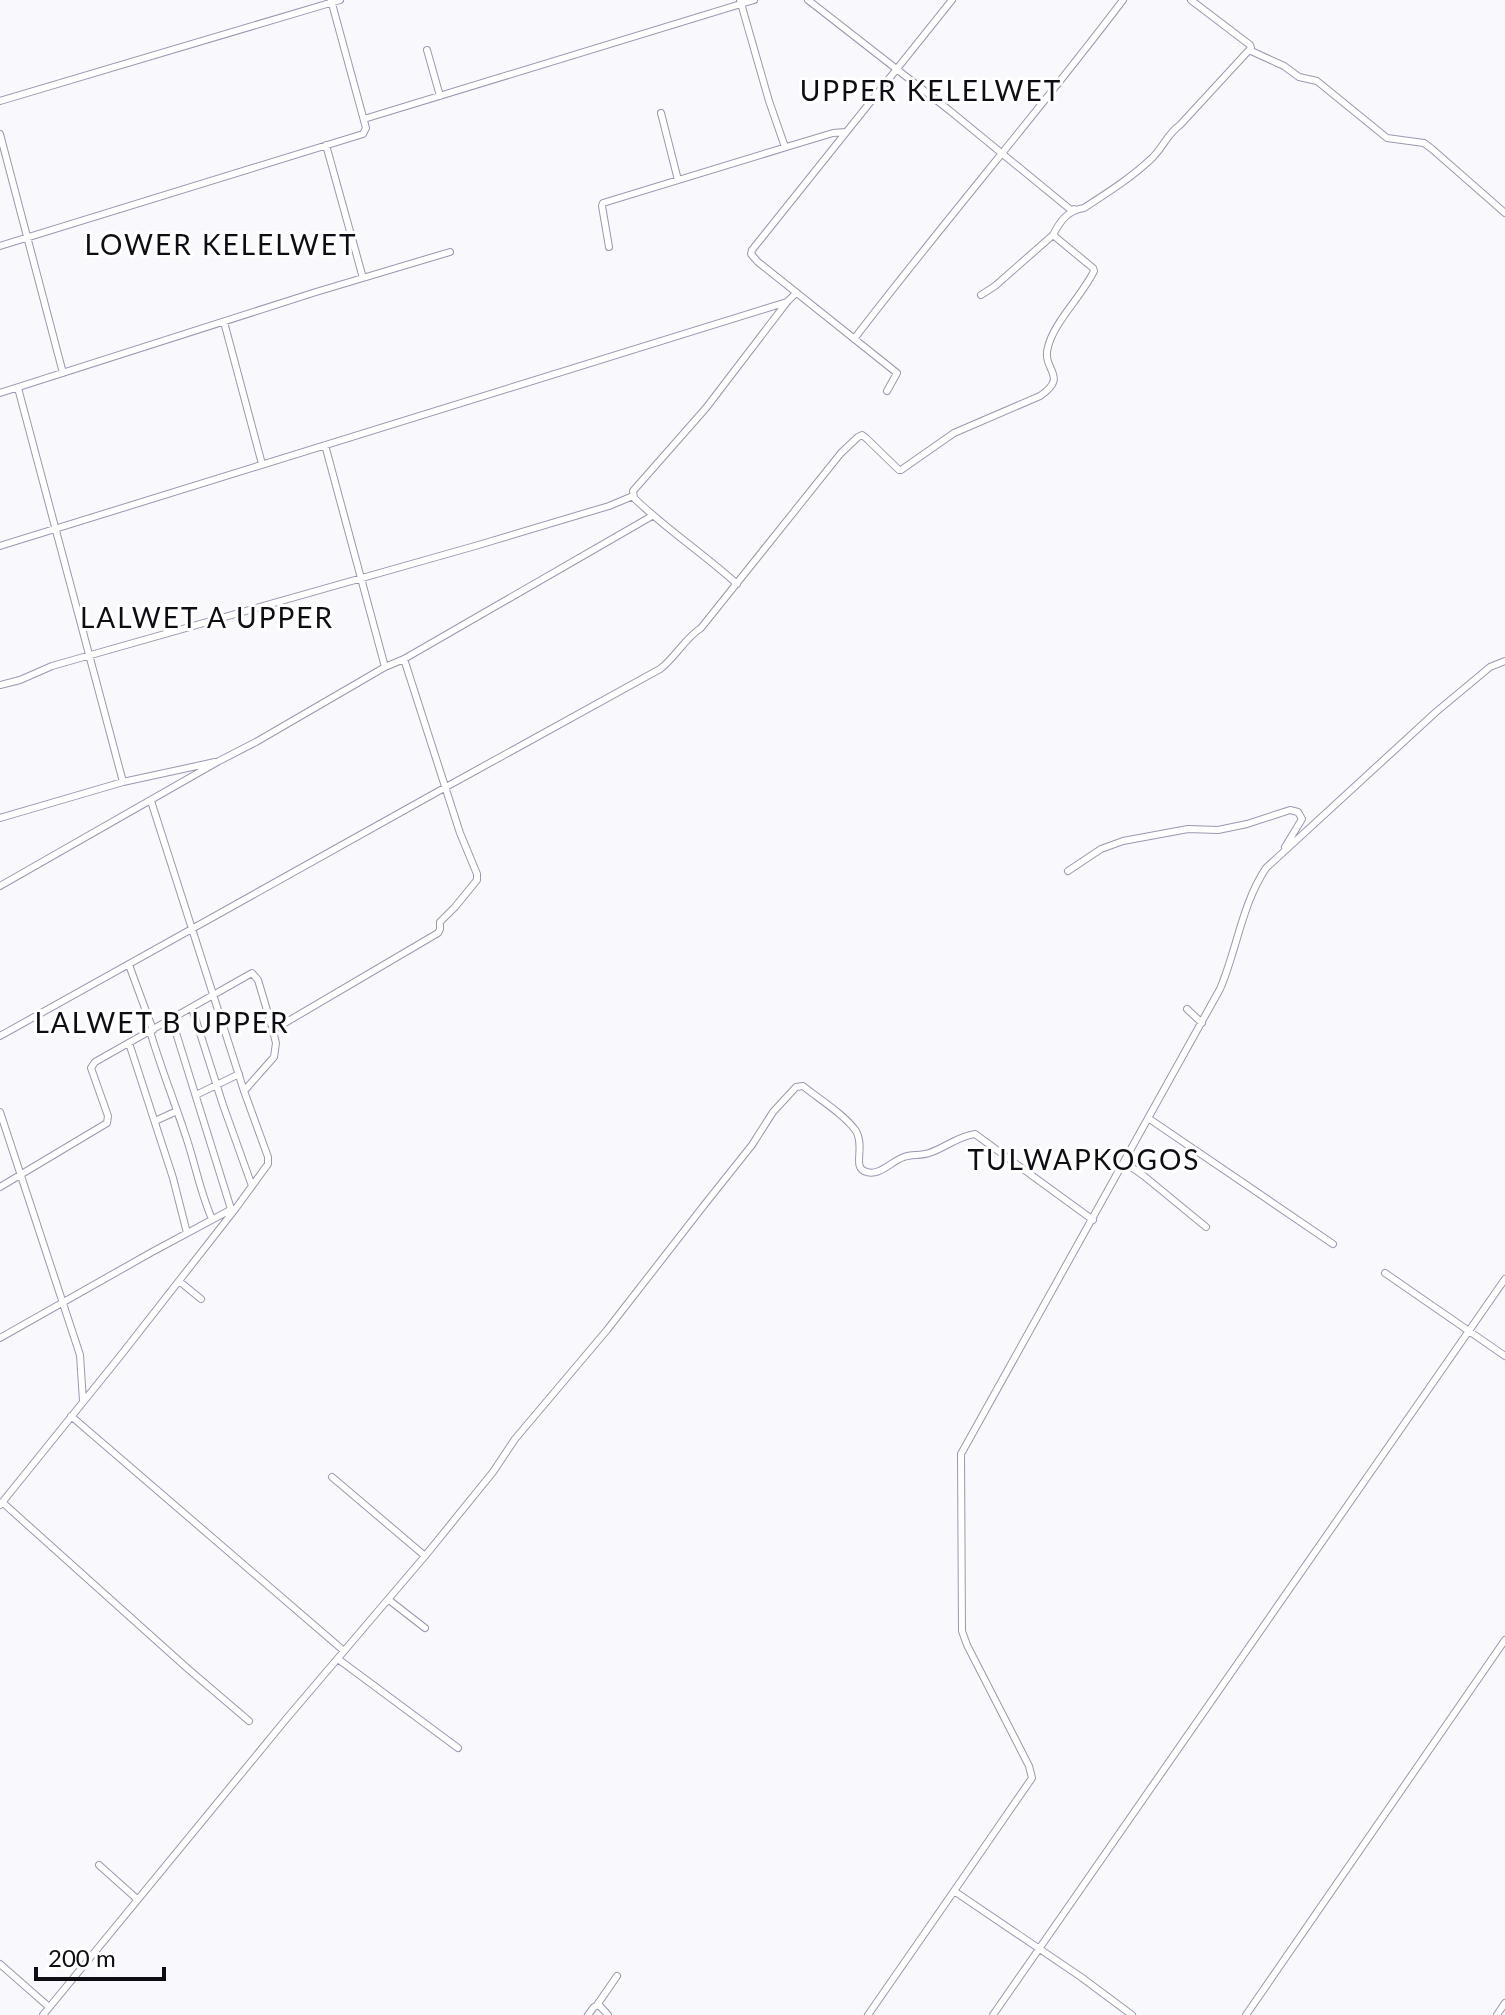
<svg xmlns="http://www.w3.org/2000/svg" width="1505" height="2015" viewBox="0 0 1505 2015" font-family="Lato,sans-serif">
<rect width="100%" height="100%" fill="#f9f8fd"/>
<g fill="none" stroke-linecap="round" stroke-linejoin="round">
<defs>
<path id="minor" d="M740 0 769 101 785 147
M808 0 949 110 1071 210 1074 209
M427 50 440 96
M1249 50 1284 66 1299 77 1317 81 1387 138 1424 143 1432 149 1505 213
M0 101 340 0
M661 113 678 180
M364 119 754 0
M0 134 63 373
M326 145 363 278
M1053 235C1060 221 1068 210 1084 208 1107 193 1131 178 1151 159 1163 148 1167 134 1180 125L1251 48 1250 45 1191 0
M0 246 363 134 366 128 331 0
M609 247 602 206 603 203 793 145 833 133 846 132
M224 322 262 464
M854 339C942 224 1036 115 1123 0
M18 388 123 782
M887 391 897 373 758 262 751 254 752 250 952 0
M0 393 316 292 450 252
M325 445 385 667
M0 546 787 302
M737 584C704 554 666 529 634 498L633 491 706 408 787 302 796 293
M0 685 20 680 52 666 475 546 609 506 633 496
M0 818 123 782 215 762
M1068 871 1101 849 1123 841 1188 829 1218 830 1247 824 1290 810 1298 812 1302 819 1285 847
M0 886 219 761 256 742 385 667 404 659 652 516
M129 965 153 1030
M192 1008 223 1105 252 1186
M1187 1009 1202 1023
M172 1020 231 1209
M273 1030 438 933 440 929V922L455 907 477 880V874L460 833 404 659
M150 1031C161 1069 176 1105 188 1143 196 1168 201 1194 212 1219
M0 1036 446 787 660 669C676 657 684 639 701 628L841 453 858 437 862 435 866 438 899 470H901L954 433 1040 396C1070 376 1041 370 1048 347 1054 322 1082 296 1094 271L1093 268 1053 235 995 286 981 295
M129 1043 173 1178 187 1233
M196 1095 239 1074
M0 1112 80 1355 83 1401
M1148 1118 1333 1244
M155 1121 177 1111
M1124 1162 1144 1176 1206 1227
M0 1187 107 1123 108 1116 91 1068 95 1062 252 973 258 980 272 1027 276 1043 274 1057 244 1091
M1385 1273 1505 1356
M179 1281 201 1299
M0 1338 152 1252 232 1209
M71 1416 344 1651
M332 1477 425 1556
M2 1502 187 1668 249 1721
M0 1505 121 1355 236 1208 268 1164V1157L244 1091 151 801
M389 1600 425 1628
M338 1659 458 1748
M99 1865 137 1899
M0 1964 49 2007
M597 2005 617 1976
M43 2015 287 1718 425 1556 493 1472 515 1439 607 1330 705 1204 752 1145 773 1112 796 1087 803 1086C819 1099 845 1115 856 1131 865 1146 853 1166 864 1171 879 1178 891 1161 904 1157 911 1154 921 1156 929 1153 945 1148 958 1136 975 1134L1093 1220
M588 2015 594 2007 599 2005 608 2015
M868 2015 954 1891
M993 2015 1505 1279
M1132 2015 1081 1977 954 1891 1032 1778 1029 1766 967 1645 962 1631 961 1454 1220 989C1237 949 1242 904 1266 868L1436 712 1490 667 1505 661
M1246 2015 1505 1640
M1497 2015 1505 2003"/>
</defs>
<use href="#minor" stroke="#9d96b0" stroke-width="8"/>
<use href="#minor" stroke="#fff" stroke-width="6"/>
</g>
<g text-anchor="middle" stroke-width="6" stroke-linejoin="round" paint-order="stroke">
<g font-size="28" letter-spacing="2" fill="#0f0c15" stroke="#fff">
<text x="931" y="101">UPPER KELELWET</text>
<text x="221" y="255">LOWER KELELWET</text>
<text x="207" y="628">LALWET A UPPER</text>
<text x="162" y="1033">LALWET B UPPER</text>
<text x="1084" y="1170">TULWAPKOGOS</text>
</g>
</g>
<path d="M36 1967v12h128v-12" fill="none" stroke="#0f0c15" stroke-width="4"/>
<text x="48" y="1967" font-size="24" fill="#0f0c15" stroke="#ffffff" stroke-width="6" paint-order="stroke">200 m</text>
</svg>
